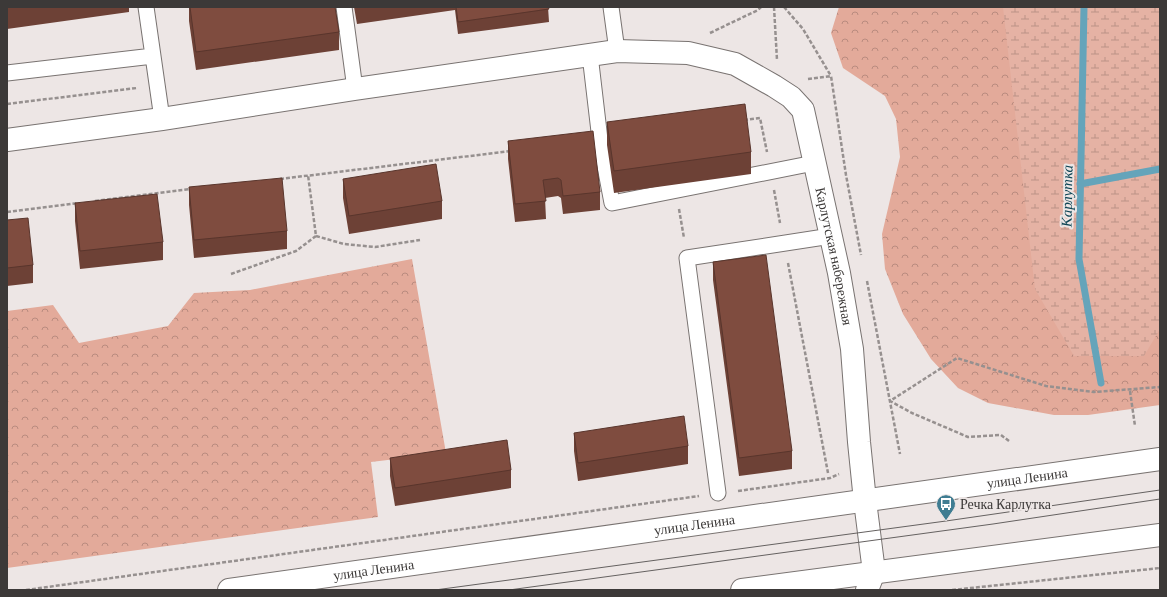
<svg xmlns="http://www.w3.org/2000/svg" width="1167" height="597" viewBox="0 0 1167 597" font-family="'Crimson Pro',serif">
<defs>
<pattern id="forest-crowns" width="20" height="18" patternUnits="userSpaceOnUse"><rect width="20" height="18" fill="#e3aa9a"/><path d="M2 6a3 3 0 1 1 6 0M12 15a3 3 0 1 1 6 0" fill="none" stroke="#b98b7f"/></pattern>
<pattern id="wetland-marsh" width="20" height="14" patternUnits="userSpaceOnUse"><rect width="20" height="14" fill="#e5b2a4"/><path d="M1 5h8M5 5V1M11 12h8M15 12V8" fill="none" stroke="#bb9287"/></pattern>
</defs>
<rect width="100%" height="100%" fill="#ede6e5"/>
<path fill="url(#forest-crowns)" d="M839 7H1160V405L1088 415H1054L988 403 958 388 931 359 903 314 885 269 882 234 900 157 896 119 885 96 843 68 831 33Z
M412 259 446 453 371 462 378 517 7 568V311L53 305 79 343 168 326 194 293 250 290Z"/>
<path fill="url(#wetland-marsh)" d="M1003 7H1160V329L1144 356H1074L1035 289Z"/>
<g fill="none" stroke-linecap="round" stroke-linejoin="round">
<path stroke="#65a4ba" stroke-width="7" d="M1084 7 1079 259 1101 383
M1080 184 1160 169"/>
<defs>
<path id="lane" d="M146 7 162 119
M344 7 355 89
M611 7 617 51
M590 55 600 140 612 203 814 163
M7 73 153 56
M718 493 687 258 831 236"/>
<g id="street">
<path id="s1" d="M7 140 162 119 355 89 617 51 688 53 735 64 774 86 791 97 803 110 839 273 852 349 859 442 865 501"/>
</g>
<path id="secondary" d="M865 501 874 572 867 590"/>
<g id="primary">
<path id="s2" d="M229 590 1160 459"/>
<path d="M742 590 1160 535"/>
</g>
</defs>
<use href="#lane" stroke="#797371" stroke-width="17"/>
<use href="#street" stroke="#797371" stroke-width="24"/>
<use href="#secondary" stroke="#797371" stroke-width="24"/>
<use href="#primary" stroke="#797371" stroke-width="24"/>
<path stroke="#96908f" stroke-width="2.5" stroke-dasharray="4 2" stroke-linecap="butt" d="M774 7 777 60
M784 7 803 29 831 76
M710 33 758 10 761 7
M808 79 831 76 846 175 861 255
M7 104 137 88
M744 120 760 118 767 152
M280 179 511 151
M774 190 780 223
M95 201 191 189
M679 209 684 238
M7 212 78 203
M316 236 344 244 375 247 420 240
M788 263 828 473
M231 274 296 251 316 236 308 175
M867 281 900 454
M1130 391 1135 426
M1009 441 1001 435 968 437 912 413 890 401 957 358 1046 386 1094 392 1160 387
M738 491 830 478 839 474
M26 590 699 496
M952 590 1160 568"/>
<use href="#lane" stroke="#fff" stroke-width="15"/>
<use href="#street" stroke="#fff" stroke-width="22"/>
<use href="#secondary" stroke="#fff" stroke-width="22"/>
<use href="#primary" stroke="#fff" stroke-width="22"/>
<path stroke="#656160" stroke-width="1" d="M435 590 946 521 1160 490
M509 590 993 524 1160 499"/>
</g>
<path fill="#6d4136" d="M7 7H129V12L7 29Z
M189 7H335L339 32V50L196 70 189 21Z
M354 7H548L549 22 458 34 455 10 357 24Z
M607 122 751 152V174L614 193 607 145Z
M508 141 600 192V210L563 214 561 198 558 196 545 198 546 219 515 222 508 159Z
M343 179 442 201V219L349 234 343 198Z
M189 187 287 231V249L194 258 189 205Z
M75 203 163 242V260L80 269 75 221Z
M7 220 33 265V283L7 286Z
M713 262 792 451V469L739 476 713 280Z
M574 433 688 446V464L578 481 574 451Z
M390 458 511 470V488L395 506 390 476Z"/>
<path fill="#7f4c3f" stroke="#59352c" d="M190 7H335L339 32 196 52Z
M456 7H548L549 9 458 22Z
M745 104 751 152 614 171 607 122Z
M593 131 600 192 563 196 561 180 558 178 543 180 546 201 515 204 508 141Z
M436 164 442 201 349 216 343 179Z
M282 178 287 231 194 240 189 187Z
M157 194 163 242 80 251 75 203Z
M28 218 33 265 7 268V220Z
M766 255 792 451 739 458 713 262Z
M684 416 688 446 578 463 574 433Z
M507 440 511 470 395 488 390 458Z"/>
<defs>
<symbol id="bus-pin" viewBox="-11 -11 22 30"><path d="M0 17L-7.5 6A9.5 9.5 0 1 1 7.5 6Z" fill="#3f7d92" stroke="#ede6e5"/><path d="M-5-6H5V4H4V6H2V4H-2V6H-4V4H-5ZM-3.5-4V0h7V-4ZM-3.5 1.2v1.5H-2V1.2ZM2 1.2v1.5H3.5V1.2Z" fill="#fff"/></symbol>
</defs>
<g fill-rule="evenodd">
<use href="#bus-pin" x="935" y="493" width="22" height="30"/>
</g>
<g text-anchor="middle" stroke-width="4" stroke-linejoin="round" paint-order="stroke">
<g font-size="14" fill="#3c3938" stroke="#ede6e5">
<text dy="5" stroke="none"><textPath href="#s1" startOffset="968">Карлутская набережная</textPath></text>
<text dy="5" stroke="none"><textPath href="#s2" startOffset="806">улица Ленина</textPath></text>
<text dy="5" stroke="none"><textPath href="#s2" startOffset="470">улица Ленина</textPath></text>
<text dy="5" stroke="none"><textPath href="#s2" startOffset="146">улица Ленина</textPath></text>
</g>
<g font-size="14" fill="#3c3938" stroke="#ede6e5" text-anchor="start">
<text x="960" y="509">Речка Карлутка</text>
</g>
<g font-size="15" font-style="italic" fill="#0e4555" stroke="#ede6e5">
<text transform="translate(1067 196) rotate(-89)" y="5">Карлутка</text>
</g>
</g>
<rect width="1167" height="597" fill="none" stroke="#3c3938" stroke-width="16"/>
</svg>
